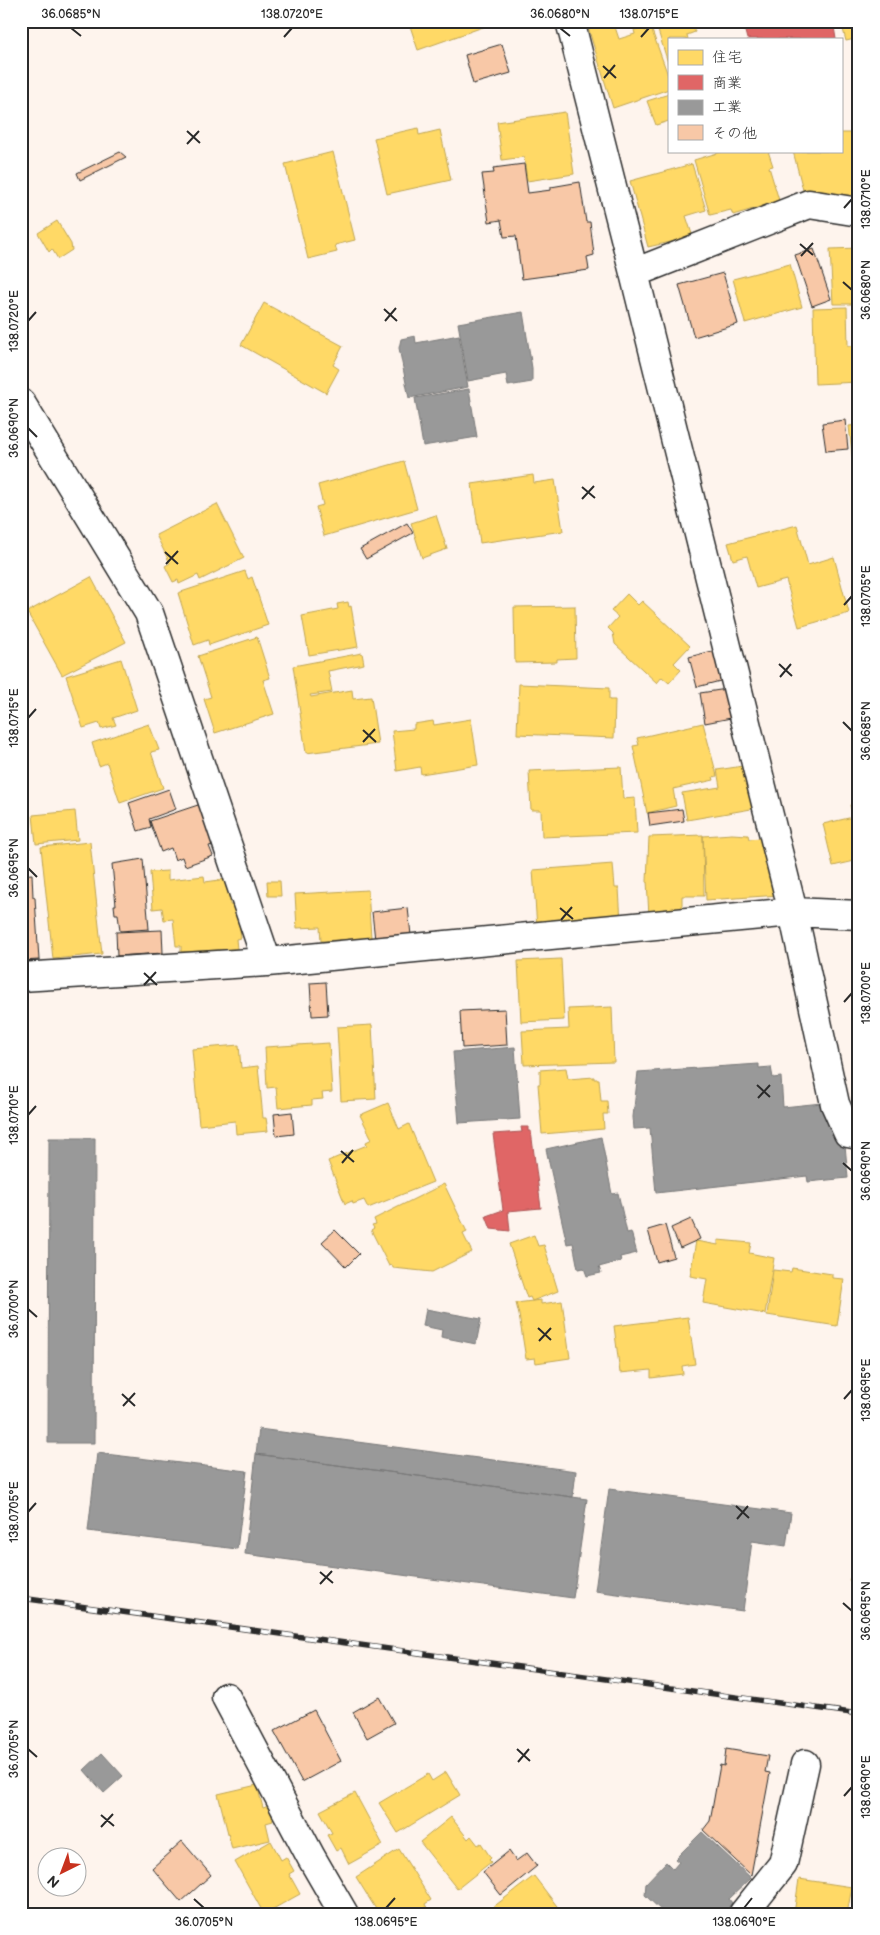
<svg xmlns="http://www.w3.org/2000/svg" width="880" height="1935" viewBox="0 0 880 1935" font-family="'Balsamiq Sans','Klee One',sans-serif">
<rect width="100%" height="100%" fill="#fef4ed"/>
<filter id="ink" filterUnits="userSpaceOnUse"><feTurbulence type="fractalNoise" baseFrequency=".02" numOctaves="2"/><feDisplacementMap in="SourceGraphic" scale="10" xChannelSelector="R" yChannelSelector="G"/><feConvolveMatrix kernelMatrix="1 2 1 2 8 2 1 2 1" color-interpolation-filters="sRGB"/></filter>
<g filter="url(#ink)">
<path fill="#ffd966" stroke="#bfa554" d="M395 21H500L418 50 409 23 397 27Z
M586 21H613L619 39 635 34 634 30 644 27 645 31 651 28 669 78V89L613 108Z
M655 21H691L695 32 687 35 688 39H669V66Z
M841 21H859V38L846 41Z
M669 94V121L656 125 647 101Z
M565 112 574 174 527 181 524 157 502 160 497 122Z
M418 128 419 135 440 130 451 180 387 194 374 138Z
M841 133H859V197H852V202L806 195V190H803L793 151H841Z
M724 151H768L773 166 769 167 781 207 765 211 763 206 733 215 731 210 710 215 694 160Z
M333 152 355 240 335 245 337 252 308 259 285 164Z
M692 164 706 210 686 216 693 237 648 247 630 181Z
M57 221 71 244 72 250 58 259 52 249 49 252 38 233Z
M859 248V304H833L830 249Z
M790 264 802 307 745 323 733 279Z
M264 303 343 346 333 365 339 369 326 393 241 345Z
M847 307 848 346 859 345V382L815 384 813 308Z
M859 425V481H855L849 426Z
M404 461 417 509 324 536 316 507 323 505 318 485Z
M533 475 534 483 555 480 563 531 480 543 472 484Z
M217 504 244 558 200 580 198 575 179 584 178 580 173 582 165 566 170 563 156 535Z
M436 515 447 549 422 558 411 523Z
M797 525 808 565 834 557 849 613 799 627 786 580 756 588 747 556 733 560 728 543Z
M245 571 248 579 252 577 268 625 209 645 208 640 194 645 178 593Z
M91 577 126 642 62 675 27 612Z
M627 594 638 605 642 601 690 646 674 663 681 670 669 683 662 677 657 683 615 644 613 633 608 628 618 617 611 611Z
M348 602 349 607 351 606 358 647 309 655 302 616 338 609 337 604Z
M575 606 576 658 557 659V662L515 663 514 607Z
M257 637 270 678 263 680 274 714 215 733 204 699 211 697 198 656Z
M362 653 364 664 328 671 332 692 310 695 311 697 352 690 353 699 371 697 378 744 306 753 293 666Z
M121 659 137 710 113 718 116 725 101 729 99 723 83 728 66 676Z
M519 684 609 688V700H615L614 738 517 734Z
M471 719 478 765 421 774 420 767 397 771 392 731 414 729V724L433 721 434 725Z
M703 723 717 776 713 777 714 780 673 789 676 806 647 813 633 746 639 745 637 738Z
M149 724 159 750 151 752 163 788 120 803 107 763 99 766 92 743Z
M743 766 745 779 751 778 757 808 687 820 682 793 720 787 717 770Z
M621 767 623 799 635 798 637 833 542 837 541 810H531L529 771Z
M859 802V860L833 866 823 824 853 817 850 805Z
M75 811 78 840 36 844 33 815Z
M732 834 748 835 749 839 772 837 780 895 706 900 703 836Z
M703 835 704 896H682V916H649L647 881 649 837Z
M90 842 102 954 53 959 41 847Z
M613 864 615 888H619L621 922 537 928 533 870Z
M168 871V880L204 876 205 882 227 879 230 905H237L241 938 236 939 237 949 181 952V946H176L173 919 164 920 162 908 153 909 150 872Z
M267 881H280L281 896H268Z
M368 890 371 938 321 941 320 927 297 928 295 894Z
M561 959 564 1020 521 1022 518 961Z
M612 1007 614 1062 524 1065 522 1031 569 1029 568 1009Z
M372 1025 376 1099 341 1101 337 1027Z
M329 1043 332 1092 322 1093 323 1099 312 1100V1105L278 1108 276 1087 267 1088 265 1047Z
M239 1045 241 1068 258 1066 263 1118H266L268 1131 236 1134 235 1121 199 1125 192 1049Z
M566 1068 568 1079 594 1077V1079H599L601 1101H607L608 1114H603L604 1129 542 1134 538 1084H540V1070Z
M388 1103 399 1129 409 1124 433 1182 368 1208 364 1200 353 1204 352 1201 345 1204 328 1161 367 1145 366 1142 372 1139 360 1115Z
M444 1184 467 1232 463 1234 472 1252 432 1272 393 1268 392 1265 389 1266 371 1230 374 1228 372 1225 376 1224 374 1219Z
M534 1235 538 1246 544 1245 558 1291 532 1301 530 1297 527 1298 509 1244Z
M718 1240 751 1243 749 1253 774 1258 765 1314 703 1303 707 1279 690 1276 696 1241 718 1245Z
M792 1268 832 1274V1278L844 1279 837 1326 767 1315 773 1270 791 1272Z
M541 1300V1304L562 1301 570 1358 536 1363 535 1358 526 1359 519 1315 516 1303Z
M688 1317 695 1364 682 1366 683 1374 651 1378V1370L620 1373 614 1326Z
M859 1490V1524H855Z
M858 1565 859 1566V1586L849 1580Z
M446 1772 460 1795 398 1833 379 1803 428 1774 432 1781Z
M257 1785 263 1808 269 1806 273 1821 266 1823 270 1840 232 1849 218 1794Z
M355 1793 383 1845 349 1864 341 1848 336 1851 327 1835 332 1833 320 1811Z
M451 1817 468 1839 471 1836 478 1845 481 1843 491 1858 489 1860 491 1862 457 1889 420 1842Z
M271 1841 281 1860 286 1857 294 1871 289 1874 300 1894 264 1914 235 1862Z
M399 1849 431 1900 425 1904 429 1912 426 1914H379L356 1877Z
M534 1876 563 1914H484Z
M799 1879 852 1887 847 1914H794Z"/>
<path fill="#e06666" stroke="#aa5454" d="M752 21H833L836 39H747L743 24Z
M521 1127H528V1131H531L541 1208 508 1211 510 1231 491 1229 486 1216 503 1210 493 1134 522 1132Z"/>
<path fill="#999" stroke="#787878" d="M523 312 532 368V382L508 386 506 374 468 381 458 323Z
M459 335 468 387 409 398 399 348 401 339 415 336 416 343Z
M469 389 477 437 423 446 415 398Z
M515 1047 520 1119 459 1123 453 1052Z
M759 1064V1068L771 1067 773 1078 781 1077 783 1107 841 1101 848 1178 808 1182 807 1176 656 1193 650 1128 634 1129 633 1117 638 1072Z
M601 1137 612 1194 618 1193 627 1233 631 1232 637 1253 620 1257 621 1261 599 1267 601 1273 587 1276 584 1268 578 1269 573 1243 567 1244 546 1149Z
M49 1138H95L94 1443H48Z
M426 1309 481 1319 476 1344 441 1337 442 1330 423 1326Z
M259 1429 576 1471 573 1497 256 1454Z
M97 1453 247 1471 237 1549 88 1531Z
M256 1454 587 1499 573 1598 245 1554Z
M609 1489 791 1513 786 1546 752 1541 743 1611 595 1591Z
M102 1753 123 1776 104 1793 84 1770Z
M702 1832 751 1878 729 1899 732 1903 722 1914H665L645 1895 646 1883 666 1862 673 1869 679 1862 675 1859Z"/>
<path fill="#f8c8a7" stroke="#2b2b2b" d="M502 44 511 73 473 84 465 55Z
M120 152 126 157 80 180 77 173Z
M524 164 528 193 551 190V187L580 182 586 222H590L594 255 587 257 589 270 522 279 516 236 504 237 501 220 489 222 482 174 494 173 493 168Z
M814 249 831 299 812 306 795 255Z
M723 273 738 324 694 337 679 285Z
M845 420 848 449 826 451 822 423Z
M407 523 413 533 366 559 360 549Z
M716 650 724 680 697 687 689 657Z
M727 689 731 718 705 723 700 693Z
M169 789 176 809 149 819 151 827 138 831 129 803Z
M207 802 220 843 209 846 213 856 185 866 182 857 175 860 171 848 161 852 150 821Z
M682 809 684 821 650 826 648 813Z
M143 859 149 929 120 931 118 914H115L114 905H116L112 864Z
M32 874 33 897 35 898 39 960 21 961V875Z
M408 908 411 935 375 940 372 912Z
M162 930 163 953 117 956 116 932Z
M326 982 328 1015 312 1016 310 983Z
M505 1009 507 1045 462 1048 460 1011Z
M292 1112 294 1134 276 1136 274 1114Z
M691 1219 700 1239 680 1248 671 1228Z
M665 1225 674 1257 657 1262 648 1230Z
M335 1230 359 1254 346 1267 322 1242Z
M379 1697 394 1723 367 1738 353 1712Z
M314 1710 341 1761 302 1782 274 1731Z
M726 1749 768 1756 765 1772 770 1773 751 1875 703 1830 710 1821 720 1765 724 1766Z
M182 1841 211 1875 181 1902 152 1868Z
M509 1851 516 1861 527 1853 537 1866 501 1895 483 1872Z"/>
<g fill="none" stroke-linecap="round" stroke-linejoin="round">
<defs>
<path id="street" d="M570 21 634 273 793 912 859 915
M634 273 809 204 859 212
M21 403 149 613 267 962
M21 977 267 962 793 912 835 1104 848 1133 859 1135
M226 1697 311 1857 344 1914
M743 1914 783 1864 805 1764"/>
</defs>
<use href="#street" stroke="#2b2b2b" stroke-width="31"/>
<use href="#street" stroke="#fff" stroke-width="28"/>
<defs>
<path id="rail" d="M21 1598 859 1714"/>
</defs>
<use href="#rail" stroke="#2b2b2b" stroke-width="5.5"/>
<use href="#rail" stroke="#fff" stroke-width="4" stroke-dasharray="11" stroke-linecap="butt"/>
</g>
</g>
<path fill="none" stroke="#2b2b2b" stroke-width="2" d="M71 28 81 36M560 28 570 36M284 37 292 28M641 37 649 28M603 66 616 78M604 78 615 65M187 131 200 143M187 144 199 131M844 208 852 199M800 244 813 255M801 256 813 243M843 282 852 290M384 309 397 321M28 321 36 312M385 321 396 308M28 428 37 437M582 487 595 498M582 499 594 486M165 552 178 564M166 564 178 551M844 605 852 596M779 664 792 676M780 677 791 664M28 718 36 709M843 722 852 731M363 730 376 742M363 742 375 729M28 868 37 877M560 908 573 919M561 920 572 907M144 973 157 985M144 985 156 972M844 1002 852 993M757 1085 770 1097M758 1098 770 1085M28 1115 36 1106M341 1151 354 1162M342 1163 353 1150M843 1163 852 1171M28 1309 37 1317M538 1328 551 1340M539 1341 551 1328M122 1394 135 1406M844 1399 852 1390M123 1406 135 1393M736 1506 749 1518M28 1512 36 1503M737 1519 748 1506M320 1572 333 1583M320 1584 332 1571M843 1603 852 1611M28 1749 37 1757M517 1749 530 1761M518 1762 529 1749M844 1796 852 1787M101 1815 114 1826M101 1827 113 1814M194 1899 204 1908M386 1908 395 1898M744 1908 752 1898"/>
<rect width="880" height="1935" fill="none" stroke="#fff" stroke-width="55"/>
<rect x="668" y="38" width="175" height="115" fill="#ffffff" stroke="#aaaaaa"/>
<rect x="678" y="50" width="25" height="15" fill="#ffd966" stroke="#aaaaaa"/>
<text x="712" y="62" font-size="15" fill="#2b2b2b">住宅</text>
<rect x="678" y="75" width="25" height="15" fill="#e06666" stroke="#aaaaaa"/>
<text x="712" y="88" font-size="15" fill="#2b2b2b">商業</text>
<rect x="678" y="100" width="25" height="15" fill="#999999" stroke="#aaaaaa"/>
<text x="712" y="112" font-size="15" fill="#2b2b2b">工業</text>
<rect x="678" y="125" width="25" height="15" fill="#f8c8a7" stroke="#aaaaaa"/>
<text x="712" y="138" font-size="15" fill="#2b2b2b">その他</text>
<g transform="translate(62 1872) rotate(222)"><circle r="24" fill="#ffffff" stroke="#aaaaaa"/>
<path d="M0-4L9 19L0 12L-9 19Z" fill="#c8321e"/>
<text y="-8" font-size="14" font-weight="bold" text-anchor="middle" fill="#2b2b2b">N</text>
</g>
<rect x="28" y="28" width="824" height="1880" fill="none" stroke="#2b2b2b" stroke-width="2"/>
<g font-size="12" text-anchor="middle" fill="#2b2b2b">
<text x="71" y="18">36.0685°N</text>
<text x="292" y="18">138.0720°E</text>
<text x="560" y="18">36.0680°N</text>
<text x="649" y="18">138.0715°E</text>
<text transform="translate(866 199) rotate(-90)" y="4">138.0710°E</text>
<text transform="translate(866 290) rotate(-90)" y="4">36.0680°N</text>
<text transform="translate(14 321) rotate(-90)" y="4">138.0720°E</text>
<text transform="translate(14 428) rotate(-90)" y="4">36.0690°N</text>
<text transform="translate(866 596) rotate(-90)" y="4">138.0705°E</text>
<text transform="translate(14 718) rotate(-90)" y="4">138.0715°E</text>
<text transform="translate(866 731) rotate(-90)" y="4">36.0685°N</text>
<text transform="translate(14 868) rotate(-90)" y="4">36.0695°N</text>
<text transform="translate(866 993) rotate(-90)" y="4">138.0700°E</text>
<text transform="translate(14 1115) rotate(-90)" y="4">138.0710°E</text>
<text transform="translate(866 1171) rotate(-90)" y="4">36.0690°N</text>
<text transform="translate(14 1309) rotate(-90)" y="4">36.0700°N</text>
<text transform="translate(866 1390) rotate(-90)" y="4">138.0695°E</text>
<text transform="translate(14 1512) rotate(-90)" y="4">138.0705°E</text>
<text transform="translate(866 1611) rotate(-90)" y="4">36.0695°N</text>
<text transform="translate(14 1749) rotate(-90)" y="4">36.0705°N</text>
<text transform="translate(866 1787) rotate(-90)" y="4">138.0690°E</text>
<text x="204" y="1926">36.0705°N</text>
<text x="386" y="1926">138.0695°E</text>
<text x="744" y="1926">138.0690°E</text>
</g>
</svg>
